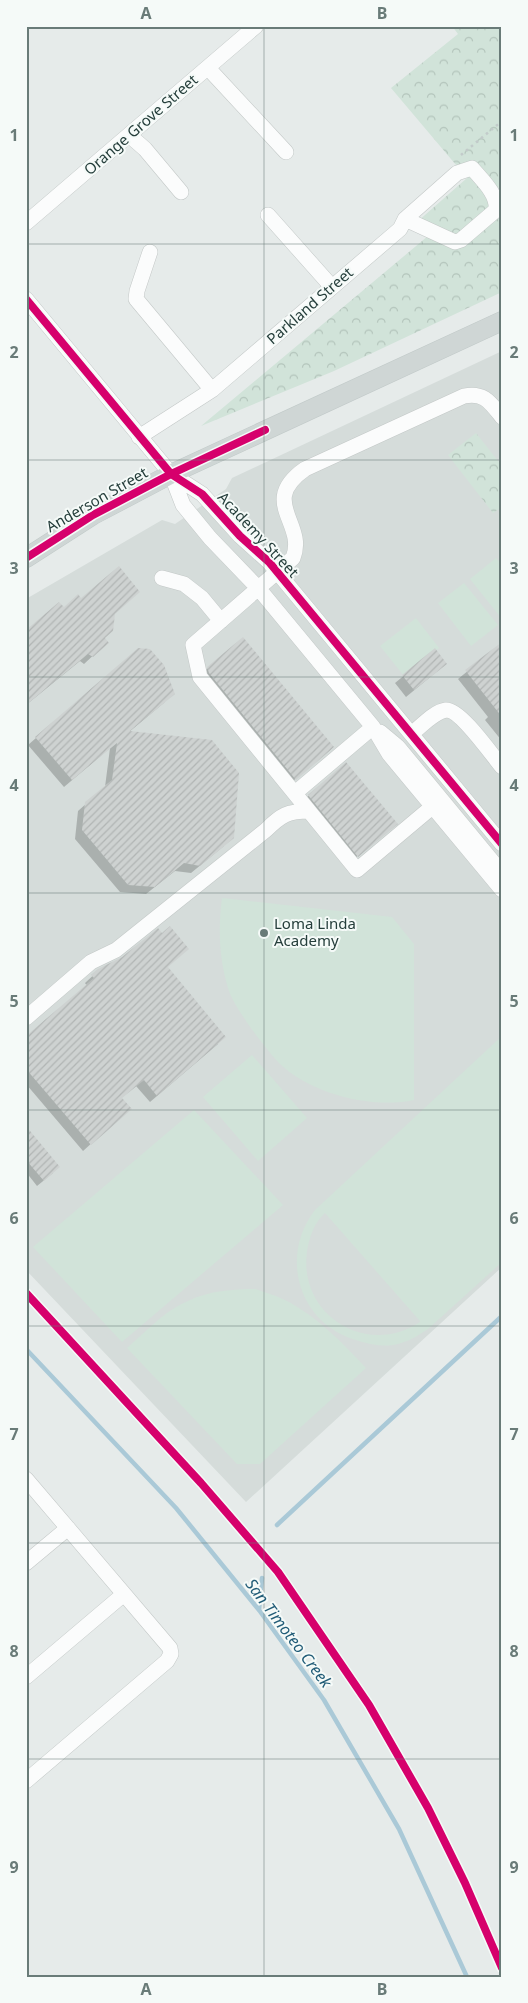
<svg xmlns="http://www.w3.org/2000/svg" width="528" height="2003" viewBox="0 0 528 2003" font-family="'Noto Sans',sans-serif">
<defs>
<pattern id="forest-crowns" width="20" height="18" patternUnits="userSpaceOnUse" patternTransform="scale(1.25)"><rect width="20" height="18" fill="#d1e3d9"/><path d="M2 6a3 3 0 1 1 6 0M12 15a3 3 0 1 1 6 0" fill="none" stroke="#b3c4bb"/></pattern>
<pattern id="building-hatch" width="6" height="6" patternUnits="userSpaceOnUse" patternTransform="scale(1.25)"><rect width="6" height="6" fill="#ced2d1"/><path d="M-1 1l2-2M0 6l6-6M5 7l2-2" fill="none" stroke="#b1b5b4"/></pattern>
</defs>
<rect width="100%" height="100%" fill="#e6ebea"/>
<path fill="#d5dcda" d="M502 351V1267L246 1502 26 1270V599L162 520 175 524 226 489 232 478Z"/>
<path fill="url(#forest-crowns)" d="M452 26H502V292L334 371 201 426 428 236 417 222 467 178 391 88 458 34Z
M476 433 502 466V507L493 513 448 455Z"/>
<path fill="#d1e3d9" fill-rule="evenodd" d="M496 558 502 565V619L470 579Z
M464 583 498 625 471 646 438 603Z
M416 618 439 648 404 676 380 646Z
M222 898 392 917 414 944V1100C371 1109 311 1094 279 1063 268 1051 258 1038 248 1024 241 1013 232 1001 228 988 219 958 218 928 222 898Z
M502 1036V1262L428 1329C419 1335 411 1340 401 1343 387 1348 372 1345 359 1341 300 1326 278 1258 315 1210ZM325 1213 420 1321V1322C365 1359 294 1312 308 1246 311 1233 315 1222 325 1213Z
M252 1055 307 1118 258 1161 203 1097Z
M194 1110 283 1205 122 1342 33 1247Z
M256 1289C266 1293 278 1296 289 1302 318 1318 343 1343 366 1368L260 1464H237L127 1348C146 1332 164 1311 188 1301 208 1291 233 1289 256 1289Z"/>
<path fill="#0003" d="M81 600 114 614 99 650 84 664 80 661 26 705V631Z
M502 643V741L485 720 488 717 458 679Z
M435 650 446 664 406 697 395 683Z
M208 668 333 747 293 781 207 675 206 670Z
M165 702 129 732 224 846 191 873 175 871 146 894 120 892 75 839 78 811 105 787 110 748 64 787 28 745 36 738Z
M346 764 396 824 355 858 306 798Z
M166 968 218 1044 150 1102 136 1086 121 1098 123 1115 83 1151 26 1084V1038L87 986 85 983 99 970Z
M26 1128 53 1173 37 1186 26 1172Z"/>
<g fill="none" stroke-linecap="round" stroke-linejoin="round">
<path stroke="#aac9d7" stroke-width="4.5" d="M26 1349 176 1508 259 1610 324 1700 399 1829 467 1977
M277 1525 502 1316
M259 1610 262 1578"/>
</g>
<path fill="url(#building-hatch)" d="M119 566 140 592 115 614 113 631 105 638 109 643 93 657 88 654 26 705V630L59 602 64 607 78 594 81 598Z
M243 637 334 747 296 780 209 673 207 667Z
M502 642V717L465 670Z
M138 648 150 649 164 665 175 694 130 731 212 740 239 773 234 838 200 866 184 863 155 887 128 885 82 830 85 802 112 780 117 743 72 780 35 737Z
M435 648 447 664 414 690 402 675Z
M346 762 398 824 358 857 308 795Z
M170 926 189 949 168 967 226 1037 157 1096 144 1080 122 1098 132 1109 91 1145 26 1069V1036L94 978 91 975 98 969 122 957 158 928 162 933Z
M26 1126 60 1167 44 1181 26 1160Z"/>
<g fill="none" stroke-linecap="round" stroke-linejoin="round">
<defs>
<path id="minor" d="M208 68 286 152
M129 135 145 149 181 192
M268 215 332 287
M26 223 256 26
M150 252 137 291 136 299 212 390
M26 299 171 474 202 494 240 536 269 562 502 844
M139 437 212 390 400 229 405 219 457 173 472 168C482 180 498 194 496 210L461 240 455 242 405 219
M171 474 183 505 210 538 259 589 373 727 389 754 502 890
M162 578 184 584 202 598 221 621
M380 732 398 747 502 873
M411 734C421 727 433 712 446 710 460 709 492 755 502 767
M295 793 373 727
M432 807 357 870 200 677 193 645 293 558C307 523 258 502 305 469L464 396C484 392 490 402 502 417
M26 1018 91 962 116 950 266 830C281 815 288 811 309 811
M26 1479 170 1648 171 1654 167 1661 26 1781
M26 1563 68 1528
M26 1677 124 1594"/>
<path id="major" d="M26 558 93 515 171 474 502 321"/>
</defs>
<use href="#minor" stroke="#c3c8c7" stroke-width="16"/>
<use href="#major" stroke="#c2cac9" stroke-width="20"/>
<path stroke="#c2cbca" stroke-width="2.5" stroke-dasharray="2.5 4" stroke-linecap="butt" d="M461 155 502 121"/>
<use href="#minor" stroke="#fbfcfc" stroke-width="15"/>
<use href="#major" stroke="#cfd6d5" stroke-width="19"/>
<defs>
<path id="cycleway" d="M26 299 171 474 202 494 240 536 269 562 502 844
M26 558 93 515 171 474 265 430
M26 1293 201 1483 278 1572 369 1705 428 1808 465 1883 502 1968"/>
</defs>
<use href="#cycleway" stroke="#f5faf8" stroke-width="11"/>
<use href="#cycleway" stroke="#d6006c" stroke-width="8"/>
</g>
<path fill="none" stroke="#697b78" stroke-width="1" stroke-opacity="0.55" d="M264 26V1977M26 244H502M26 460H502M26 677H502M26 893H502M26 1110H502M26 1326H502M26 1543H502M26 1759H502"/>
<circle fill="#697b78" stroke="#f5faf8" stroke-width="2" cx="264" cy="933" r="5"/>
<g text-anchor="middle" stroke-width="4" stroke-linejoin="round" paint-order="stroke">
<g font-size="15" fill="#253e3b" stroke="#f5faf8">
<text transform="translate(141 125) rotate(-41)" y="5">Orange Grove Street</text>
<text transform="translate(310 306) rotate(-41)" y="5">Parkland Street</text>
<text transform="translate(97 500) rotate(-30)" y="5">Anderson Street</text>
<text transform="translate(258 535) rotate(47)" y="5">Academy Street</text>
</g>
<g font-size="15" fill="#253e3b" stroke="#f5faf8" text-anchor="start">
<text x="274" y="929">Loma Linda<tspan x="274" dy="17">Academy</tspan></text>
</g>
<g font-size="16" font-style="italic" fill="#215c77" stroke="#f5faf8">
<text transform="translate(289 1633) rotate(53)" y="6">San Timoteo Creek</text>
</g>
</g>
<rect width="528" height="2003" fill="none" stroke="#f5faf8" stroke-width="55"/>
<rect x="28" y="28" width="472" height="1948" fill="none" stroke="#697b78" stroke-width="2"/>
<g font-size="16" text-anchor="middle" font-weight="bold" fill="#697b78">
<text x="146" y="19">A</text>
<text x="382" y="19">B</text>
<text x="14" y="141">1</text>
<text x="514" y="141">1</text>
<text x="14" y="358">2</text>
<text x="514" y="358">2</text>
<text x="14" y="574">3</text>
<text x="514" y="574">3</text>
<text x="14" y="791">4</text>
<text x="514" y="791">4</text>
<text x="14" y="1007">5</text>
<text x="514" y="1007">5</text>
<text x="14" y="1224">6</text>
<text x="514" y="1224">6</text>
<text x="14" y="1440">7</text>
<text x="514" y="1440">7</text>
<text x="14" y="1657">8</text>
<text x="514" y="1657">8</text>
<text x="14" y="1873">9</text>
<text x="514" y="1873">9</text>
<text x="146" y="1995">A</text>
<text x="382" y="1995">B</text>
</g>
</svg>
